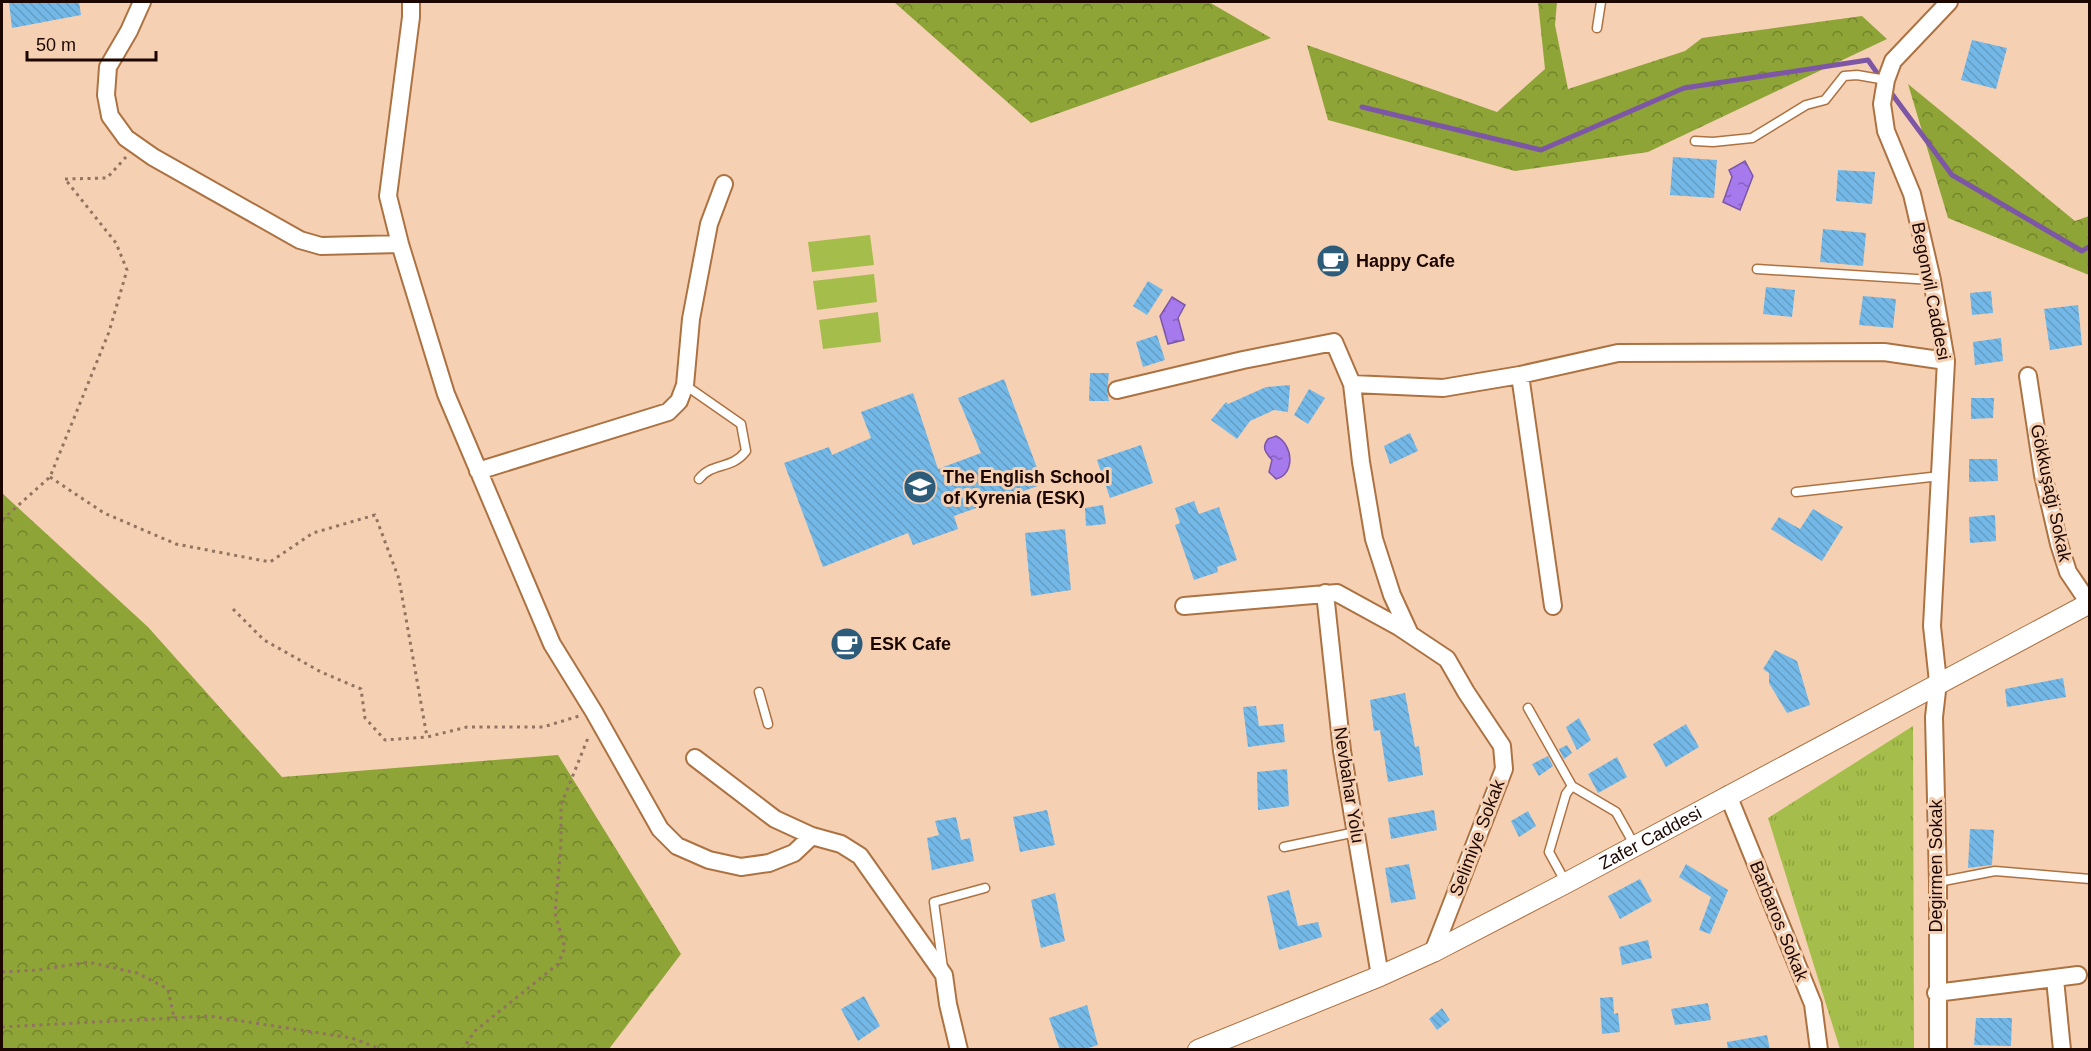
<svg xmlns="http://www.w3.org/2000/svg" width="2091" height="1051" viewBox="0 0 2091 1051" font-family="Arial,sans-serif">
<defs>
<pattern id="grass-tufts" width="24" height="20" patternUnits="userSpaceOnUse" patternTransform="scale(1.5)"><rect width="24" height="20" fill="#a5bd4a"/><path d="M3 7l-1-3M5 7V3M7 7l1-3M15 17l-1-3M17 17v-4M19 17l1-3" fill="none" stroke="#8da13f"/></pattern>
<pattern id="forest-crowns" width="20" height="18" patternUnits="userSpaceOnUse" patternTransform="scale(1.5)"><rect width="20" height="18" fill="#8ea437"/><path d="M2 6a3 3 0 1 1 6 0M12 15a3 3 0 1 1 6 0" fill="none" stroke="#73842c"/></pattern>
<pattern id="water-ripples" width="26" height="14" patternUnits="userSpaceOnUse" patternTransform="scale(1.5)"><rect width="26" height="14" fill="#a679ed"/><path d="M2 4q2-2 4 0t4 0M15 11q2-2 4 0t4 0" fill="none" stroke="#8661be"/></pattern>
<pattern id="building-back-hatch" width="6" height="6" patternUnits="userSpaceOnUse" patternTransform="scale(1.5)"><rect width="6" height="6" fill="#73b8e7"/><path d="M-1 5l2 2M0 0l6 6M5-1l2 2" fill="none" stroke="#639dc4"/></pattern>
</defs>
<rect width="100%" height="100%" fill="#f6d0b3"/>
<path fill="url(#grass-tufts)" d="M1913 726 1914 1049H1840L1768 818Z"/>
<path fill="url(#forest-crowns)" d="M894 2H1209L1271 38 1031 123Z
M1538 2H1557L1555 25 1568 89 1685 51 1702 38 1862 16 1887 39 1648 152 1515 171 1328 120 1307 45 1497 112 1545 69Z
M1908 84 2075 221 2089 216V275L1948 218Z
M2 493 148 627 282 777 558 755 681 954 609 1049H2Z"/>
<path fill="#a5bd4a" d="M870 235 874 265 812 272 808 242Z
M874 274 877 302 817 310 813 281Z
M878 312 881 342 823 349 819 320Z"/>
<path fill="url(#water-ripples)" stroke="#7d57a6" stroke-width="1.5" d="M1745 161 1753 176 1740 210 1723 202 1732 177 1729 170Z
M1172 297 1185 305 1178 318 1184 340 1168 344 1160 316Z
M1276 436C1293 444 1296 474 1276 479L1269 472 1272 460C1266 453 1261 448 1268 439Z"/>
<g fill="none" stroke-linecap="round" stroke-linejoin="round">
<path stroke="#7d57a6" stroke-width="5" d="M1889 90 1952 175 2082 251 2090 246
M1362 107 1541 150 1684 88 1868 60 1882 80"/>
</g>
<path fill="url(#building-back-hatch)" d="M9 2H79L81 15 12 28Z
M1972 40 2007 48 1996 89 1961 80Z
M1673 157 1717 160 1714 198 1670 195Z
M1838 170 1875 172 1872 204 1836 201Z
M1823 229 1866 233 1863 266 1820 262Z
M1148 281 1163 290 1147 315 1133 306Z
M1766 287 1795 290 1792 317 1763 314Z
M1991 291 1993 313 1972 315 1970 293Z
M1863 296 1896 299 1893 328 1859 325Z
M2078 305 2082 345 2050 350 2044 309Z
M1157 335 1165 360 1143 367 1136 342Z
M2001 338 2003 361 1975 365 1973 342Z
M1090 373H1109L1107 392 1109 401H1089Z
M1004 379 1043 484 954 516 958 529 913 545 908 533 823 567 784 463 829 447 832 455 871 438 861 412 913 393 938 469 981 453 958 398Z
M1290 385 1288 412 1274 410 1250 421 1237 439 1211 420 1226 402 1228 404 1266 387Z
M1309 389 1325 398 1308 424 1294 415Z
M1971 398H1994L1993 418 1971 419Z
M1410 433 1418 451 1390 464 1384 446Z
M1141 445 1153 483 1110 498 1097 460Z
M1969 459H1997L1998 481 1969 482Z
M1194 501 1199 514 1219 507 1237 560 1217 567 1218 572 1194 580 1175 525 1180 523 1175 508Z
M1103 505 1106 524 1086 526 1085 508Z
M1813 509 1843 527 1822 561 1771 529 1779 517 1800 529Z
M1995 515 1996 541 1970 543 1969 517Z
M1065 529 1071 590 1031 596 1025 533Z
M1775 650 1797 661 1810 705 1787 713 1769 683V673L1763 669Z
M2063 678 2066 697 2007 707 2005 689Z
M1405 693 1415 747 1419 746 1423 775 1388 782 1380 730 1374 731 1370 700Z
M1256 706 1259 726 1283 724 1285 742 1248 747 1243 707Z
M1579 718 1591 740 1577 750 1566 727Z
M1686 724 1699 747 1666 767 1653 744Z
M1567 745 1572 753 1564 759 1559 749Z
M1548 756 1553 766 1539 776 1532 764Z
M1617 757 1627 777 1598 793 1588 774Z
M1287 769 1289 806 1258 810 1257 772Z
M1047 810 1055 845 1020 852 1013 817Z
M1434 810 1437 830 1391 839 1388 818Z
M1528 811 1536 826 1519 837 1511 821Z
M956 817 961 840 970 838 974 861 932 870 927 838 939 835 935 821Z
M1970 829 1994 830 1992 865 1968 868Z
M1409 864 1416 899 1391 903 1385 868Z
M1686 864 1728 890 1710 934 1699 930 1711 897 1679 877Z
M1640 879 1652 901 1620 919 1608 896Z
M1289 890 1298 926 1318 922 1322 937 1279 950 1267 896Z
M1055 893 1065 941 1041 948 1031 900Z
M1648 940 1652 958 1622 965 1619 947Z
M864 996 880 1026 858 1041 841 1009Z
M1613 997 1614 1014 1618 1013 1620 1032 1602 1034 1600 998Z
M1708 1003 1711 1020 1675 1025 1671 1009Z
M1087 1005 1098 1045 1082 1050H1060L1049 1018Z
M1442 1008 1450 1020 1437 1030 1429 1019Z
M1976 1018H2012L2011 1046 1974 1045Z
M1767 1035 1770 1050H1728L1727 1042Z"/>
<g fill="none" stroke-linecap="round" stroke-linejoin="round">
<defs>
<path id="service" d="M1597 28 1601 2
M1695 141 1713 142 1752 138 1806 105 1825 100 1844 76 1857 75 1886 80
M1757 269 1932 280
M685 385 741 424 746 451C732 470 712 462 699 479
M1796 492 1940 476
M759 692 768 724
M1528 708 1572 786 1616 812 1635 846
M1284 847 1356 832
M1938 882 1995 871 2090 879
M1566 883 1549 852 1566 794 1572 786
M943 968 934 902 985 888"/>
<path id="minor" d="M142 2 129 31 108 67 106 95 110 116 126 138 153 157 300 240 321 246 400 244
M411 2V17L388 196 400 244 446 394 552 644 594 712 660 829 677 846 709 860 741 867 769 863 794 853 812 836
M1520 375 1553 606
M2028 376 2043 475 2059 544 2068 572 2089 603
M1352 384 1443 388 1520 375 1618 353 1884 352 1946 361
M1117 390 1243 360 1334 342 1352 384 1361 462 1374 539 1392 595 1409 632
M478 471 668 412 679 401 685 385 691 319 709 224 724 184
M1325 593 1342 751 1380 976
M1184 606 1337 593 1399 627 1447 659 1466 692 1502 746 1504 769 1433 952
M695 758 775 819 812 836 841 844 860 856 944 975 948 1004 959 1050
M1728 795 1813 1004 1819 1050
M2055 979 2062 1050
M1936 993 2078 975
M1938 1050V882L1934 717 1938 682 1932 626 1946 361 1932 280 1912 194 1886 131 1882 104 1886 80 1893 61 1949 2"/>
<g id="tertiary">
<path id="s1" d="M1198 1050 1380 976 1433 952 1566 883 2090 603"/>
</g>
</defs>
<use href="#service" stroke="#ac7242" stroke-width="11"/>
<use href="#minor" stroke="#ac7242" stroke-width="20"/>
<use href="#tertiary" stroke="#ac7242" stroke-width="22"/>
<path stroke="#917360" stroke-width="3" stroke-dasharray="3 4.5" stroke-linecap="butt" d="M65 179 107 178 126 157
M50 477 104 513 176 544 270 562 313 533 375 515 399 579 427 737
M2 520 50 477 109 332 127 270 116 243 65 179
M233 609 264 640 321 672 361 689 365 718 385 740 427 737 467 727H543L579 716
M2 972 38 970 88 962 137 973 168 989 174 1018
M2 1027 209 1016 352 1038 383 1050
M462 1050 475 1031 558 964 565 948 555 913 561 844V805L588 738"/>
<use href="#service" stroke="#fff" stroke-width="8"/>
<use href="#minor" stroke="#fff" stroke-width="16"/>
<use href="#tertiary" stroke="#fff" stroke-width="20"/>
</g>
<defs>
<symbol id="cafe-disc" viewBox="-11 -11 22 22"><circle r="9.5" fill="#2d5c7b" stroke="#f6d0b3"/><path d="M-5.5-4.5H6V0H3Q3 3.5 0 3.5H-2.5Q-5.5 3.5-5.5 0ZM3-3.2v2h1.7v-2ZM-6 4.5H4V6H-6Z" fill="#fff"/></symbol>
<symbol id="school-disc" viewBox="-11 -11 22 22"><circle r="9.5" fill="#2d5c7b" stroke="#f6d0b3"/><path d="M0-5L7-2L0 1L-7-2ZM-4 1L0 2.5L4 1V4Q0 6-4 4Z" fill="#fff"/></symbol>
</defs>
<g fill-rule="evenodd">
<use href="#cafe-disc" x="1314" y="242" width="38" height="38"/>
<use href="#school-disc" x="901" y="468" width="38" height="38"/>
<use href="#cafe-disc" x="828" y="625" width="38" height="38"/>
</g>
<g text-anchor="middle" stroke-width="6" stroke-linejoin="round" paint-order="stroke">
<g font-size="18" font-weight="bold" fill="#1c0700" stroke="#f6d0b3" text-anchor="start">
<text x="1356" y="267">Happy Cafe</text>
<text x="943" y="483">The English School<tspan x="943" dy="21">of Kyrenia (ESK)</tspan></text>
<text x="870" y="650">ESK Cafe</text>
</g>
<g font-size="18" fill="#1c0700" stroke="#f6d0b3">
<text transform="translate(1931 291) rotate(79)" y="6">Begonvil Caddesi</text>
<text transform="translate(2051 493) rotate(78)" y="6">Gökkuşaği Sokak</text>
<text transform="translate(1349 785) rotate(81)" y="6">Nevbahar Yolu</text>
<text transform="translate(1477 838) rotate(-69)" y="6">Selimiye Sokak</text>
<text dy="6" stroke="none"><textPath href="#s1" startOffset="500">Zafer Caddesi</textPath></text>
<text transform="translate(1936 866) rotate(-90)" y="6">Degirmen Sokak</text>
<text transform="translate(1779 921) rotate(68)" y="6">Barbaros Sokak</text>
</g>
</g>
<rect width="2091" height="1051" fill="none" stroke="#1c0700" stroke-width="6"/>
<path d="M27 51v9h129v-9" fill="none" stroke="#1c0700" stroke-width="3"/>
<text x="36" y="51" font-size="18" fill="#1c0700" stroke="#f6d0b3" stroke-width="4.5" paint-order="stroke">50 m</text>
</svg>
